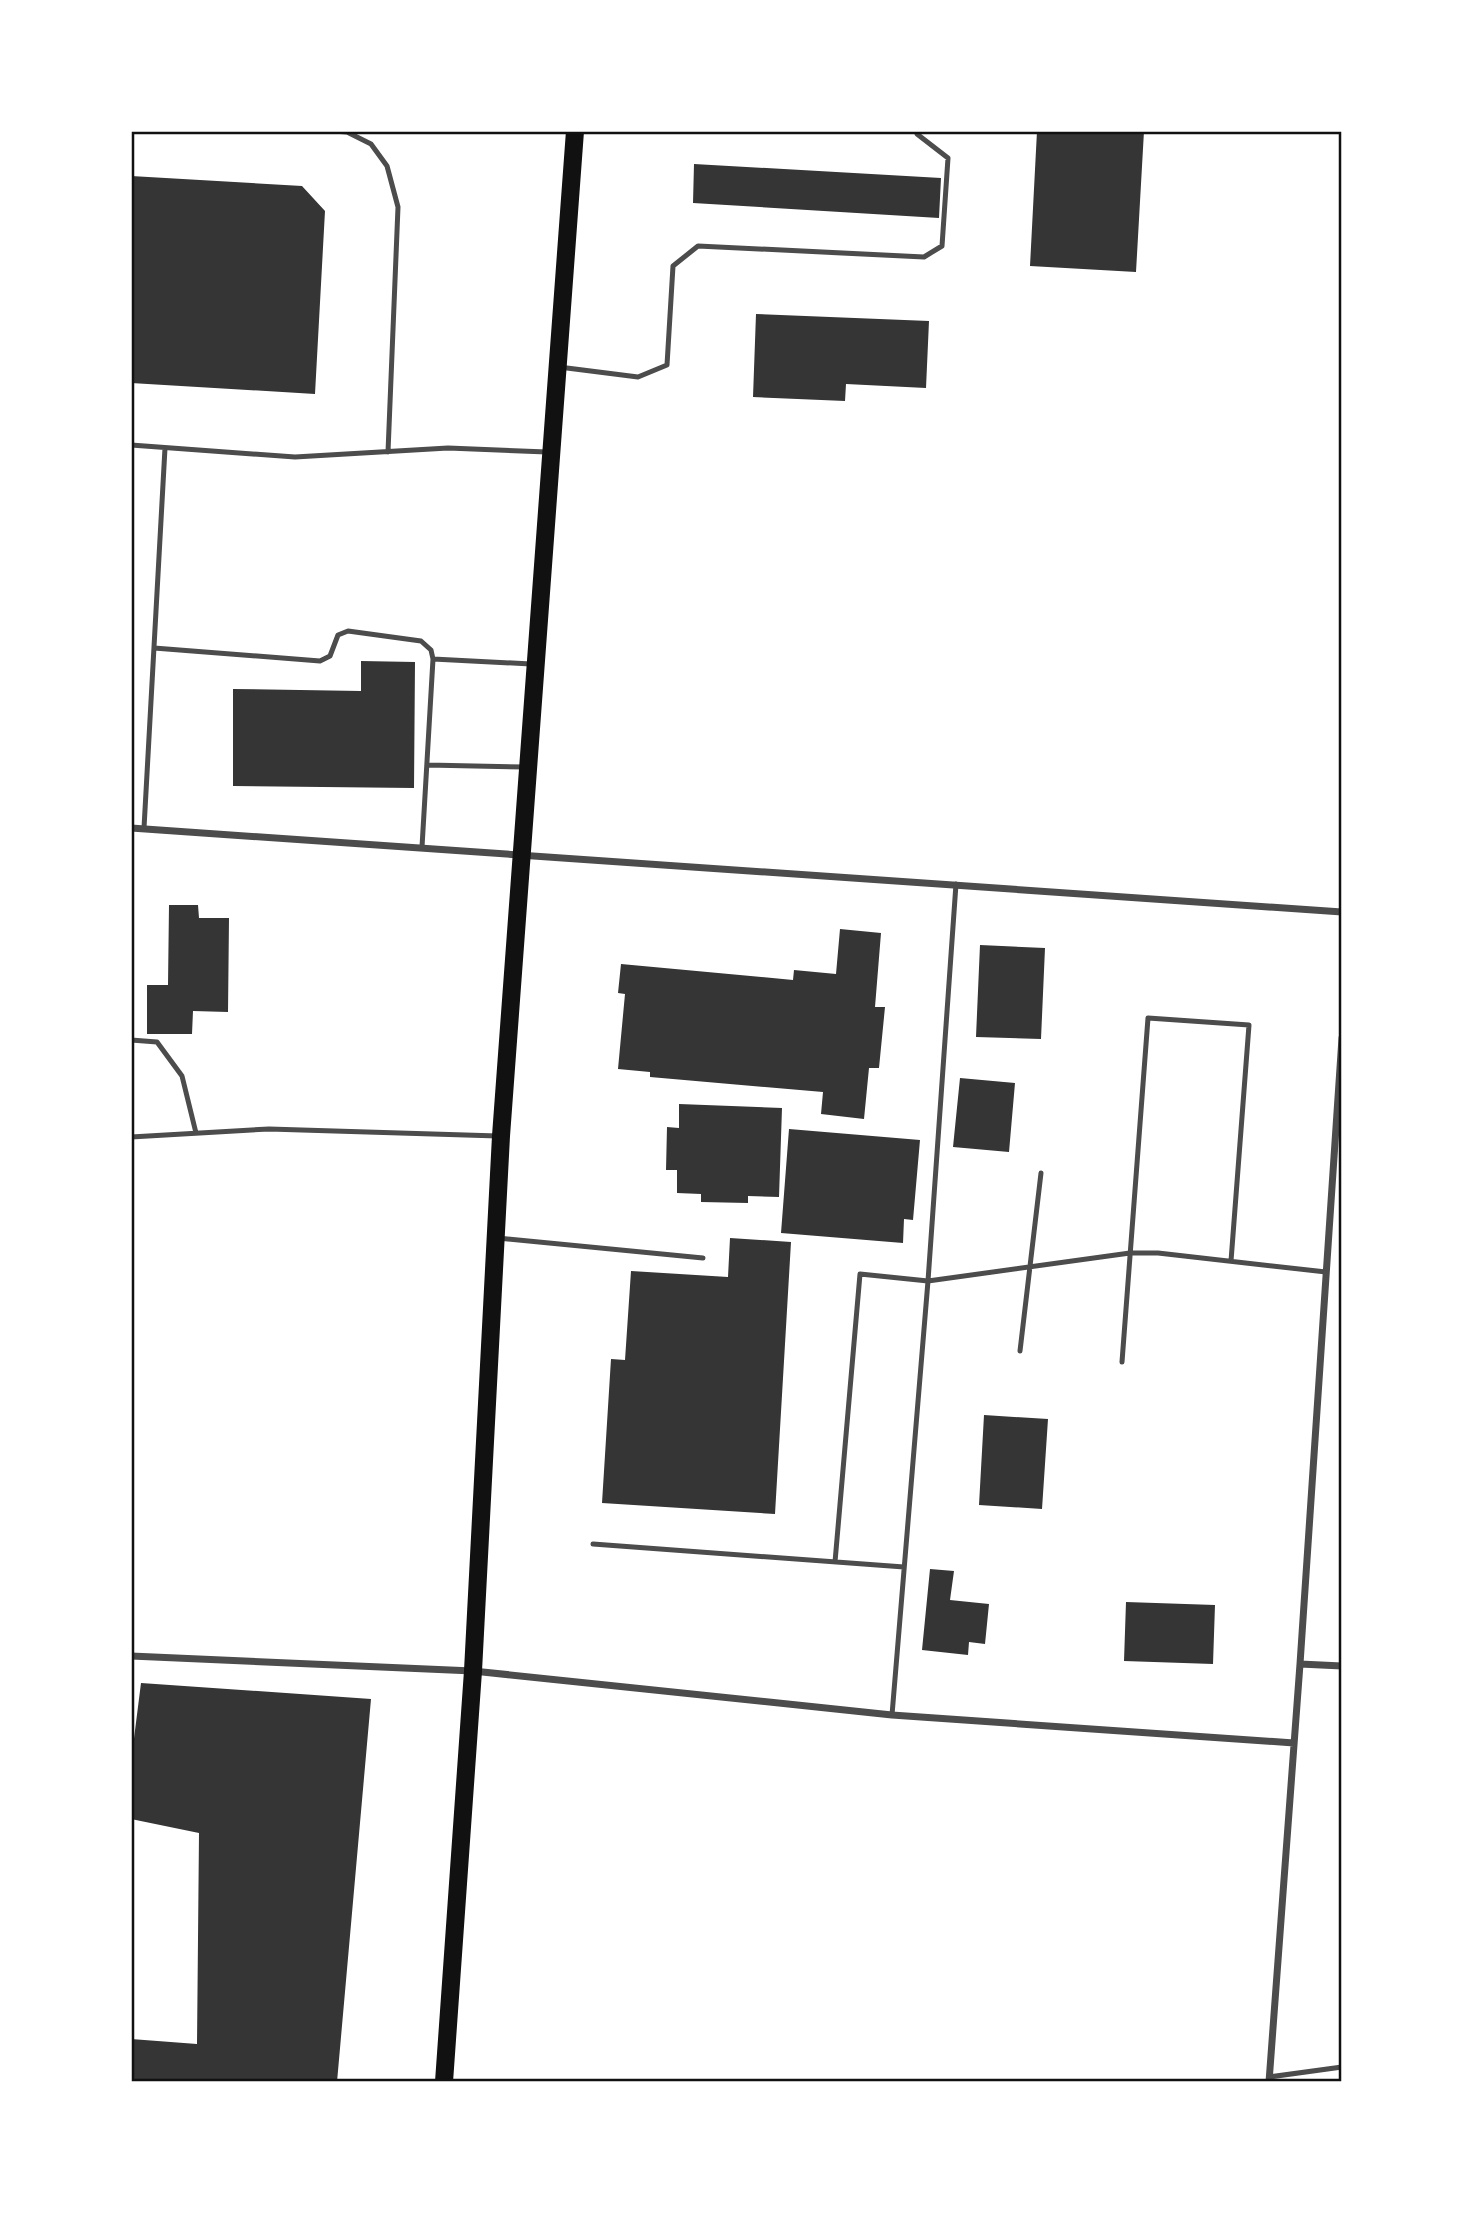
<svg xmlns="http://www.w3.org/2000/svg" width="1473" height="2213" viewBox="0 0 1473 2213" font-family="Poppins,sans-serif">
<rect width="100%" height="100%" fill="#fff"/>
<path fill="#353535" d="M1037 131H1144L1136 272 1030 266Z
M694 164 941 178 939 218 693 203Z
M131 176 302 186 325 211 315 394 131 383Z
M756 314 929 321 926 388 846 384 845 401 753 397Z
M361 661 415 662 414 788 233 786V689L361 691Z
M169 905H198L199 918H229L228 1012 193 1011 192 1034H147V985H168Z
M840 929 881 933 875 1007H885L879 1068H869L864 1119 821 1114 823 1092 650 1077V1072L618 1069 625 994 618 993 621 964 793 980 794 970 836 974Z
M980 945 1045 948 1041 1039 976 1037Z
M960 1078 1015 1083 1009 1152 953 1147Z
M679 1104 782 1108 779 1197 748 1196V1203L701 1202V1194L677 1193V1170H666L667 1127 679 1128Z
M789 1129 920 1140 913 1220 904 1219 903 1243 781 1233Z
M730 1238 791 1242 775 1514 602 1503 611 1359 625 1360 631 1271 728 1277Z
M984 1415 1048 1419 1042 1509 979 1505Z
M930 1569 954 1571 950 1600 989 1604 985 1644 969 1642 968 1655 922 1650Z
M1126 1602 1215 1605 1213 1664 1124 1661Z
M141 1683 371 1699 337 2082H131V2039L197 2044 199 1833 131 1819V1762Z"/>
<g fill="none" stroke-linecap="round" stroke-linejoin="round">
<path stroke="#4c4c4c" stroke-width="5" d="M334 131 347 132 371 144 387 166 398 207 388 452
M559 367 638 377 667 365 673 266 698 246 924 257 942 246 948 158 917 134 918 131
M131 445 295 457 448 448 547 452
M154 648 320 661 330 656 338 635 348 631 421 641 431 650 433 659 422 847
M433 659 531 664
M427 765 525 767
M144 828 165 448
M131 1040 157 1042 182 1076 196 1133
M131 1137 269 1129 498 1136
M498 1238 703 1258
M1020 1351 1041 1173
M1122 1362 1148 1018 1249 1025 1231 1261
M593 1544 904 1567
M835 1562 860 1274 928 1281 1130 1253H1158L1326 1272
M892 1715 928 1281 956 884
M1269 2077 1342 2067"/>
<path stroke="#4c4c4c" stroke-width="7" d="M131 828 1342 912
M131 1656 473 1671 892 1715 1294 1743
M1300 1664 1342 1666
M1269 2082 1300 1664 1342 1038"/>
<path stroke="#111" stroke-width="18" d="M444 2082 473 1671 501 1136 575 131"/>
</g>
<rect width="1473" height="2213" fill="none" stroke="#ffffff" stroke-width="266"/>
<rect x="133" y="133" width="1207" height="1947" fill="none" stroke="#111" stroke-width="2.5"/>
</svg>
